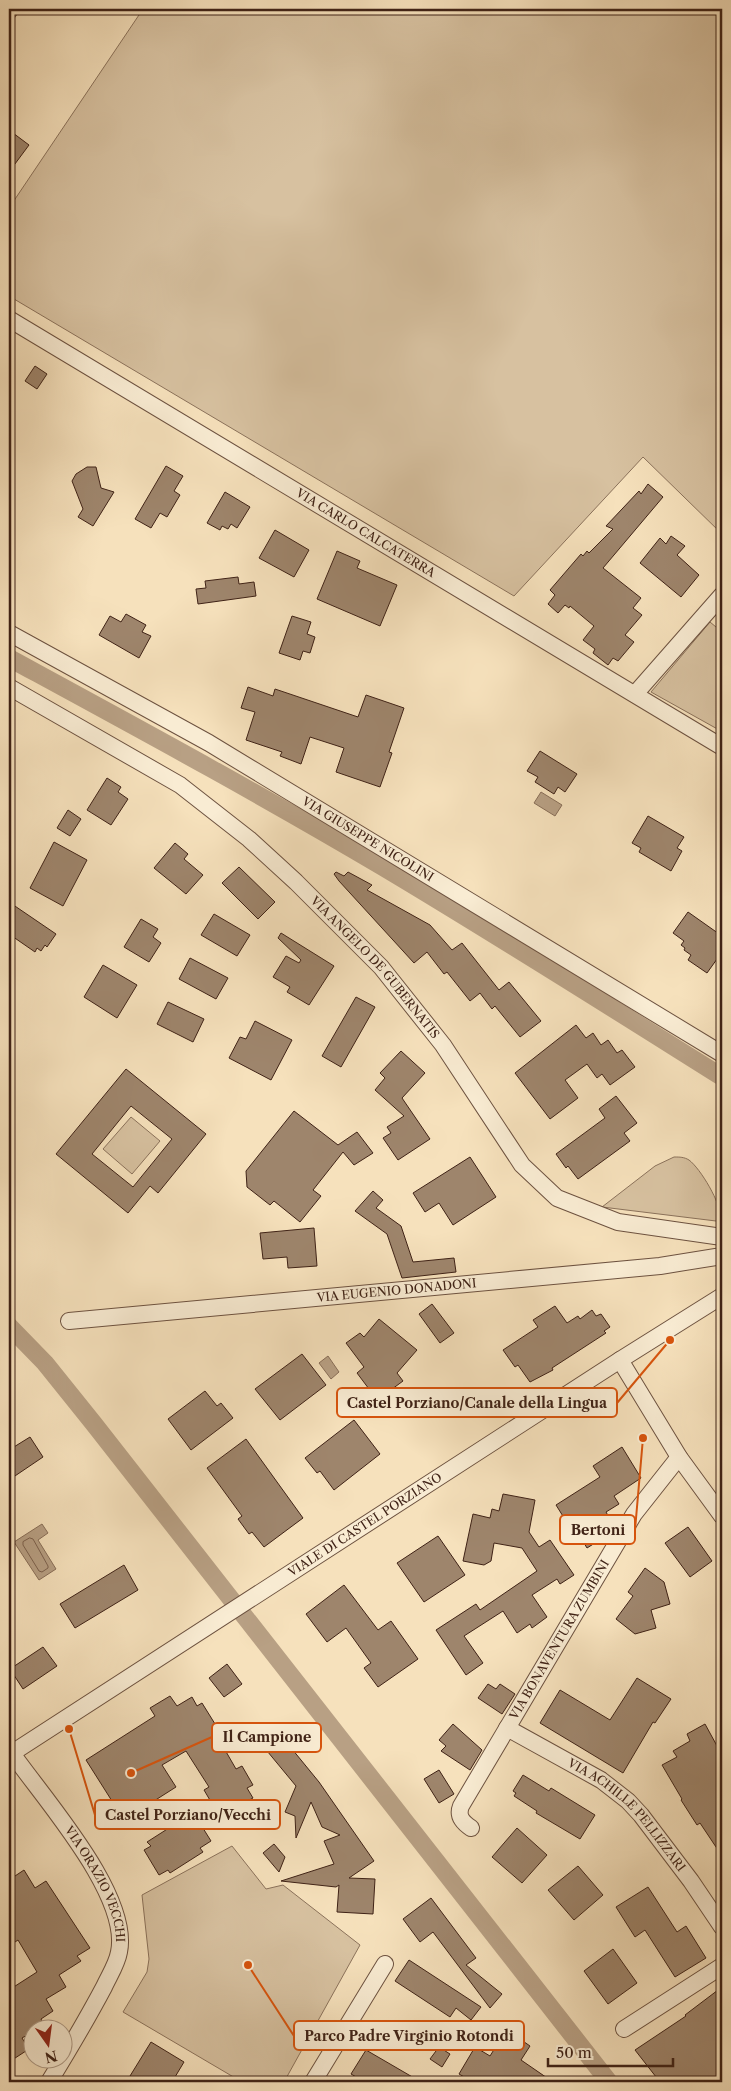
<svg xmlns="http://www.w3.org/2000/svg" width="731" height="2091" viewBox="0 0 731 2091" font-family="'Libre Caslon Text',serif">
<rect width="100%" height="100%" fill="#f6e1bc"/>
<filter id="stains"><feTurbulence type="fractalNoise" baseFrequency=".004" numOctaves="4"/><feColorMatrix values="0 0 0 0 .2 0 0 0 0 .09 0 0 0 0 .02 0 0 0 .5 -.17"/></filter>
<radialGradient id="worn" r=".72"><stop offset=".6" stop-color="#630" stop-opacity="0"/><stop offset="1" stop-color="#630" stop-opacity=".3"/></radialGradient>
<path fill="#d7c1a0" stroke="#8b725b" d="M143 9H722V534L643 457 514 596 9 296V208Z
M710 622 722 632 721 731 651 692Z
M131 1117 160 1141 132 1174 103 1149Z
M674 1157C680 1157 684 1157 689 1160 700 1168 722 1204 720 1218L716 1221 602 1207 655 1166Z
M232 1846 266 1889 283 1885 360 1945 284 2082H242L123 2012 147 1972 149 1959 142 1895Z"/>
<path fill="#b8a084" stroke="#886e58" d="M541 792 562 805 555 816 534 803Z
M328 1356 339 1372 331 1379 319 1363Z
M42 1524 48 1533 38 1540 56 1569 39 1580 14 1542Z"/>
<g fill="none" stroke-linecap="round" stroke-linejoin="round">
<path stroke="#7c614d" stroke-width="1" d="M30 1538 33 1539 48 1566V1568L42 1572 39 1571 23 1545V1542Z"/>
<path stroke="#b8a084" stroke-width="18" d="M9 658C134 726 260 794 383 867 497 935 609 1006 722 1077
M9 1326 45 1363 94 1424 609 2082"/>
</g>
<path fill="#9e856c" stroke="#3f2216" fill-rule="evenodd" d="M9 130 29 145 9 172Z
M35 366 47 374 37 389 25 381Z
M166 466 183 476 174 491 180 495 167 517 160 513 151 528 135 519Z
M87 467H96L101 488 114 492 93 526 78 517 83 509 72 481 76 474Z
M648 484 663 497 603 568 641 598 633 608 642 615 625 635 634 642 618 661 613 658 608 665 593 653 595 649 583 640 594 626 570 606 569 608 565 605 558 613 548 604 555 595 550 590 581 554 583 556 587 551 589 553 613 529 606 526 639 491 641 494Z
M225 492 250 507 237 528 231 524 228 529 222 526 220 530 207 523Z
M275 530 309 550 294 577 259 558Z
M671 536 685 546 677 555 699 575 681 597 640 563 660 538 666 544Z
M337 551 360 561 357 568 397 585 380 626 317 599Z
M238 577 239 584 254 582 256 596 198 604 196 589 206 588 205 581Z
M126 614 146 625 142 632 151 636 139 658 99 635 110 616 121 622Z
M292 616 311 622 307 634 315 637 310 653 303 651 300 660 279 653Z
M248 687 273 696 275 689 358 717 366 695 404 708 389 752 392 753 380 787 336 772 344 748 310 737 301 764 280 756 282 752 246 740 255 712 241 708Z
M540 751 577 774 565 792 558 787 554 794 535 782 538 777 527 771Z
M107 778 121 787 118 792 128 799 111 825 87 810Z
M68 810 81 819 70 836 57 828Z
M648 816 684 837 677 848 682 851 671 871 639 852 641 848 632 843Z
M54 842 87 860 63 906 30 888Z
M175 843 188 854 184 859 203 875 186 894 154 868Z
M239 867 275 902 258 919 222 883Z
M336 872 344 876 348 872 372 885 367 890 430 925 452 950 462 943 499 990 509 982 541 1021 520 1037 495 1006 492 1009 480 993 470 1001 447 972 444 974 427 952 414 963 339 881 334 874Z
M9 902 56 934 47 947 45 945 41 951 37 948 35 952 9 934Z
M688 912 722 936V952L707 973 688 960 691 955 684 950 685 948 681 945 684 941 673 933Z
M214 914 250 935 237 956 201 935Z
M141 919 158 929 153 937 161 943 149 962 124 947Z
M281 933 334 966 309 1005 287 992 290 987 273 977 286 956 299 963 301 960 278 938Z
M190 958 228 978 216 999 179 979Z
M103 965 137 985 117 1018 84 997Z
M356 997 375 1007 341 1067 322 1056Z
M168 1002 204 1019 193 1042 157 1024Z
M255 1021 292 1040 271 1080 229 1058 240 1037 246 1039Z
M576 1025 586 1038 593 1033 601 1045 608 1040 617 1053 622 1050 635 1067 610 1085 602 1074 597 1078 587 1064 565 1080 578 1098 550 1119 515 1073Z
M401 1051 425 1073 402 1098 430 1139 398 1160 383 1138 391 1133 387 1127 404 1116 375 1090 385 1078 380 1073Z
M126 1069 206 1134 158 1193 150 1186 128 1213 56 1154ZM131 1106 172 1139 133 1187 92 1154Z
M616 1096 637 1123 624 1133 630 1141 578 1179 568 1166 566 1168 556 1154 605 1118 599 1109Z
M294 1111 338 1145 357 1132 373 1153 354 1165 343 1152 313 1190 321 1196 300 1222 274 1201 270 1205 247 1187 246 1171Z
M470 1157 496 1197 453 1225 439 1203 425 1212 413 1193Z
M373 1191 383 1200 376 1208 401 1226 413 1262 454 1258 456 1272 402 1278 387 1234 355 1211Z
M314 1228 317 1266 288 1268 287 1257 263 1259 260 1233Z
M432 1304 454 1333 440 1343 419 1314Z
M555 1306 567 1323 578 1316 580 1319 592 1310 596 1316 601 1314 610 1327 604 1331 606 1333 552 1368 553 1370 530 1382 518 1365 515 1367 503 1350 538 1327 533 1320Z
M379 1319 417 1350 397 1373 403 1381 384 1395 390 1404 377 1414 368 1402 375 1397 357 1373 364 1367 346 1343 360 1333 364 1337Z
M302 1354 326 1385 280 1420 255 1389Z
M205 1391 217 1406 221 1403 233 1418 191 1450 168 1419Z
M354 1420 380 1454 334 1490 320 1471 317 1473 305 1458Z
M30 1437 43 1457 9 1480V1450Z
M246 1439 303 1518 264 1547 252 1532 249 1534 238 1519 242 1516 207 1468Z
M622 1447 641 1478 614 1496 619 1504 606 1512 611 1521 597 1530 603 1538 587 1548 579 1535 576 1537 556 1505 600 1477 593 1466Z
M503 1494 535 1500 529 1532 539 1547 550 1540 574 1575 560 1584 557 1579 532 1595 547 1617 532 1628 530 1624 517 1633 503 1611 464 1636 483 1663 466 1675 436 1630 476 1604 480 1610 537 1571 522 1548 494 1543 491 1561 484 1565 463 1561 473 1514 490 1518 492 1509 499 1511Z
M688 1527 712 1561 690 1577 665 1543Z
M438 1536 465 1575 424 1602 397 1563Z
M124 1565 138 1590 75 1628 60 1604Z
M645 1568 664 1582 670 1604 651 1610 656 1628 635 1634 616 1619 633 1596 628 1592Z
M344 1585 378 1630 391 1621 418 1659 378 1687 364 1668 371 1663 346 1628 327 1642 306 1614Z
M43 1647 57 1666 23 1689 10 1669Z
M227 1664 242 1684 224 1697 209 1678Z
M637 1678 671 1699 655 1723 653 1722 623 1773 540 1723 560 1690 610 1720Z
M488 1684 496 1689 500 1684 515 1694 502 1714 478 1698Z
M170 1696 177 1706 192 1697 197 1706 202 1703 225 1740 221 1743 236 1769 242 1766 253 1785 247 1788 253 1798 226 1813 220 1803 214 1807 204 1790 209 1787 186 1751 162 1765 176 1787 124 1820 86 1760 155 1716 150 1708Z
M453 1724 482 1750 470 1770 441 1751 446 1746 439 1740Z
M705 1724 722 1755V1856L700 1823 697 1825 681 1800 682 1799 662 1765 677 1757 673 1751 690 1741 687 1734Z
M274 1727 319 1782 374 1861 349 1878 375 1879 373 1914 337 1912 339 1885 336 1887 281 1881 334 1864 324 1841 340 1835 322 1827 311 1802 296 1838 295 1816 285 1812 296 1786 258 1740Z
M439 1770 454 1794 439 1803 424 1779Z
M523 1775 549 1791 551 1788 595 1815 580 1839 536 1813 537 1811 514 1796 516 1793 513 1791Z
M196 1817 211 1841 200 1848 203 1852 170 1873 168 1870 159 1875 144 1850 151 1846 147 1842 183 1819 186 1823Z
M517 1828 547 1855 522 1883 492 1857Z
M274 1844 285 1857 279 1872 263 1853Z
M578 1866 603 1895 574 1920 548 1890Z
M24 1870 35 1888 46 1881 90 1948 77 1956 81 1961 59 1975 66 1987 46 1999 53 2011 41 2019 44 2025 38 2028H32V2032L22 2038 29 2049 9 2062V1990L37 1972 18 1940 9 1946V1880Z
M648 1887 677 1932 686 1926 706 1958 675 1977 645 1930 635 1937 616 1907Z
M431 1898 476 1958 466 1965 502 1994 490 2008 433 1932 420 1942 403 1919Z
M613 1949 637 1983 608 2004 584 1971Z
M409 1960 481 2007 471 2020 456 2008 450 2017 395 1981Z
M722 1987V2082H660L635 2050 686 2016 685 2015Z
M517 2037 530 2046 521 2060 553 2082H473L459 2074 475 2047 490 2056 500 2040 510 2047Z
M151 2042 184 2062 172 2082H140L130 2076Z
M439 2047 450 2054 442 2067 430 2059Z
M366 2050 421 2082H365L351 2074Z"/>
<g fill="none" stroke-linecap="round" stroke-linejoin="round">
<defs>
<g id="minor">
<path d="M9 11 10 9"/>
<path id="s1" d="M9 319 722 747"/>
<path id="s2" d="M9 633 209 743 722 1054"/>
<path id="s3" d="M9 687 180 785 249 839 296 882 381 967 443 1045 522 1165 557 1198 618 1222 722 1237"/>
<path d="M635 694 722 595"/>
<path id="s4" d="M69 1321 660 1266 722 1256"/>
<path d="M620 1360 679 1457 722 1516"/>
<path id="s5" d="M507 1728 601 1780 628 1801 641 1815 691 1881 722 1927"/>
<path id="s6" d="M9 1749C41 1796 131 1894 119 1952 117 1964 109 1976 104 1987 87 2019 68 2051 49 2082"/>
<path id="s7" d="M9 1755 620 1360 722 1296"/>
<path id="s8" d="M471 1828C462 1822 457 1816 461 1806L634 1514 679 1457"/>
<path d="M624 2029 722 1966"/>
<path d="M313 2082 385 1964"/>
</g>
</defs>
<use href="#minor" stroke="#6d5240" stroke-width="18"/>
<use href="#minor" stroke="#f9ecd3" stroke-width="16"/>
</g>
<g text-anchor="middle" stroke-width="4" stroke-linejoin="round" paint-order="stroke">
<g font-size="12" fill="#3f2216" stroke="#f9ecd3">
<text dy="4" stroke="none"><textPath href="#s1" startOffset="416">VIA CARLO CALCATERRA</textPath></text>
<text dy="4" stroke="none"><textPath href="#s2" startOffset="414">VIA GIUSEPPE NICOLINI</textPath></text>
<text dy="4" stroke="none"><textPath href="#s3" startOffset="465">VIA ANGELO DE GUBERNATIS</textPath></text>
<text dy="4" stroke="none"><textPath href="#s4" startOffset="329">VIA EUGENIO DONADONI</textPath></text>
<text dy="4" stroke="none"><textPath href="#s7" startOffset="424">VIALE DI CASTEL PORZIANO</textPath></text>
<text dy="4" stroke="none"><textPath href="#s8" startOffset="220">VIA BONAVENTURA ZUMBINI</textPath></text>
<text dy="4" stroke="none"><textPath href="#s5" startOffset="150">VIA ACHILLE PELLIZZARI</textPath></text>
<text dy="4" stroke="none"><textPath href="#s6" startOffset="162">VIA ORAZIO VECCHI</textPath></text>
</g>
</g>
<path fill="none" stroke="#d7540d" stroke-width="2" d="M670 1340L617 1403M643 1438L635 1530M131 1773L212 1737M69 1729L95 1815M248 1965L294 2036"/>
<g fill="#d7540d" stroke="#f9ecd3" stroke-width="2">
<circle cx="670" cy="1340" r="5"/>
<circle cx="643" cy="1438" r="5"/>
<circle cx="131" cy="1773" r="5"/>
<circle cx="69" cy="1729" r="5"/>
<circle cx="248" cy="1965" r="5"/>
</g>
<g fill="#f9ecd3" stroke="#d7540d" stroke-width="2">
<rect x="337" y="1388" width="280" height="29" rx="5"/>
<rect x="560" y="1515" width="75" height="29" rx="5"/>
<rect x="212" y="1723" width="109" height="29" rx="5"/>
<rect x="95" y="1800" width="185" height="29" rx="5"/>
<rect x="294" y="2021" width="230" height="29" rx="5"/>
</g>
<g font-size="14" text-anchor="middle" font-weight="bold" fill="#3f2216">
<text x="477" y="1408">Castel Porziano/Canale della Lingua</text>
<text x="598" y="1535">Bertoni</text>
<text x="267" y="1742">Il Campione</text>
<text x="188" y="1820">Castel Porziano/Vecchi</text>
<text x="409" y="2041">Parco Padre Virginio Rotondi</text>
</g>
<rect width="731" height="2091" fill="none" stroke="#f6e1bc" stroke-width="30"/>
<rect x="10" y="10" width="711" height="2071" fill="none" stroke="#3f2216" stroke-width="2.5"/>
<rect x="15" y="15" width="701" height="2061" fill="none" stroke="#3f2216"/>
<g transform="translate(48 2044) rotate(166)"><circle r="24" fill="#f9ecd3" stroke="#af9b87"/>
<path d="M0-4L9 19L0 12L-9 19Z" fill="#8f2418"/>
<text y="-8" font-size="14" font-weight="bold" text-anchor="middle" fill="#3f2216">N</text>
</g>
<path d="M548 2058v8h125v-8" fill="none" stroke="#3f2216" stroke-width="2.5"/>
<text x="556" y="2058" font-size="15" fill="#3f2216" stroke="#f9ecd3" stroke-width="4" paint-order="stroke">50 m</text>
<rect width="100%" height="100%" filter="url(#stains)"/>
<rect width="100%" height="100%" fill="url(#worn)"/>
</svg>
